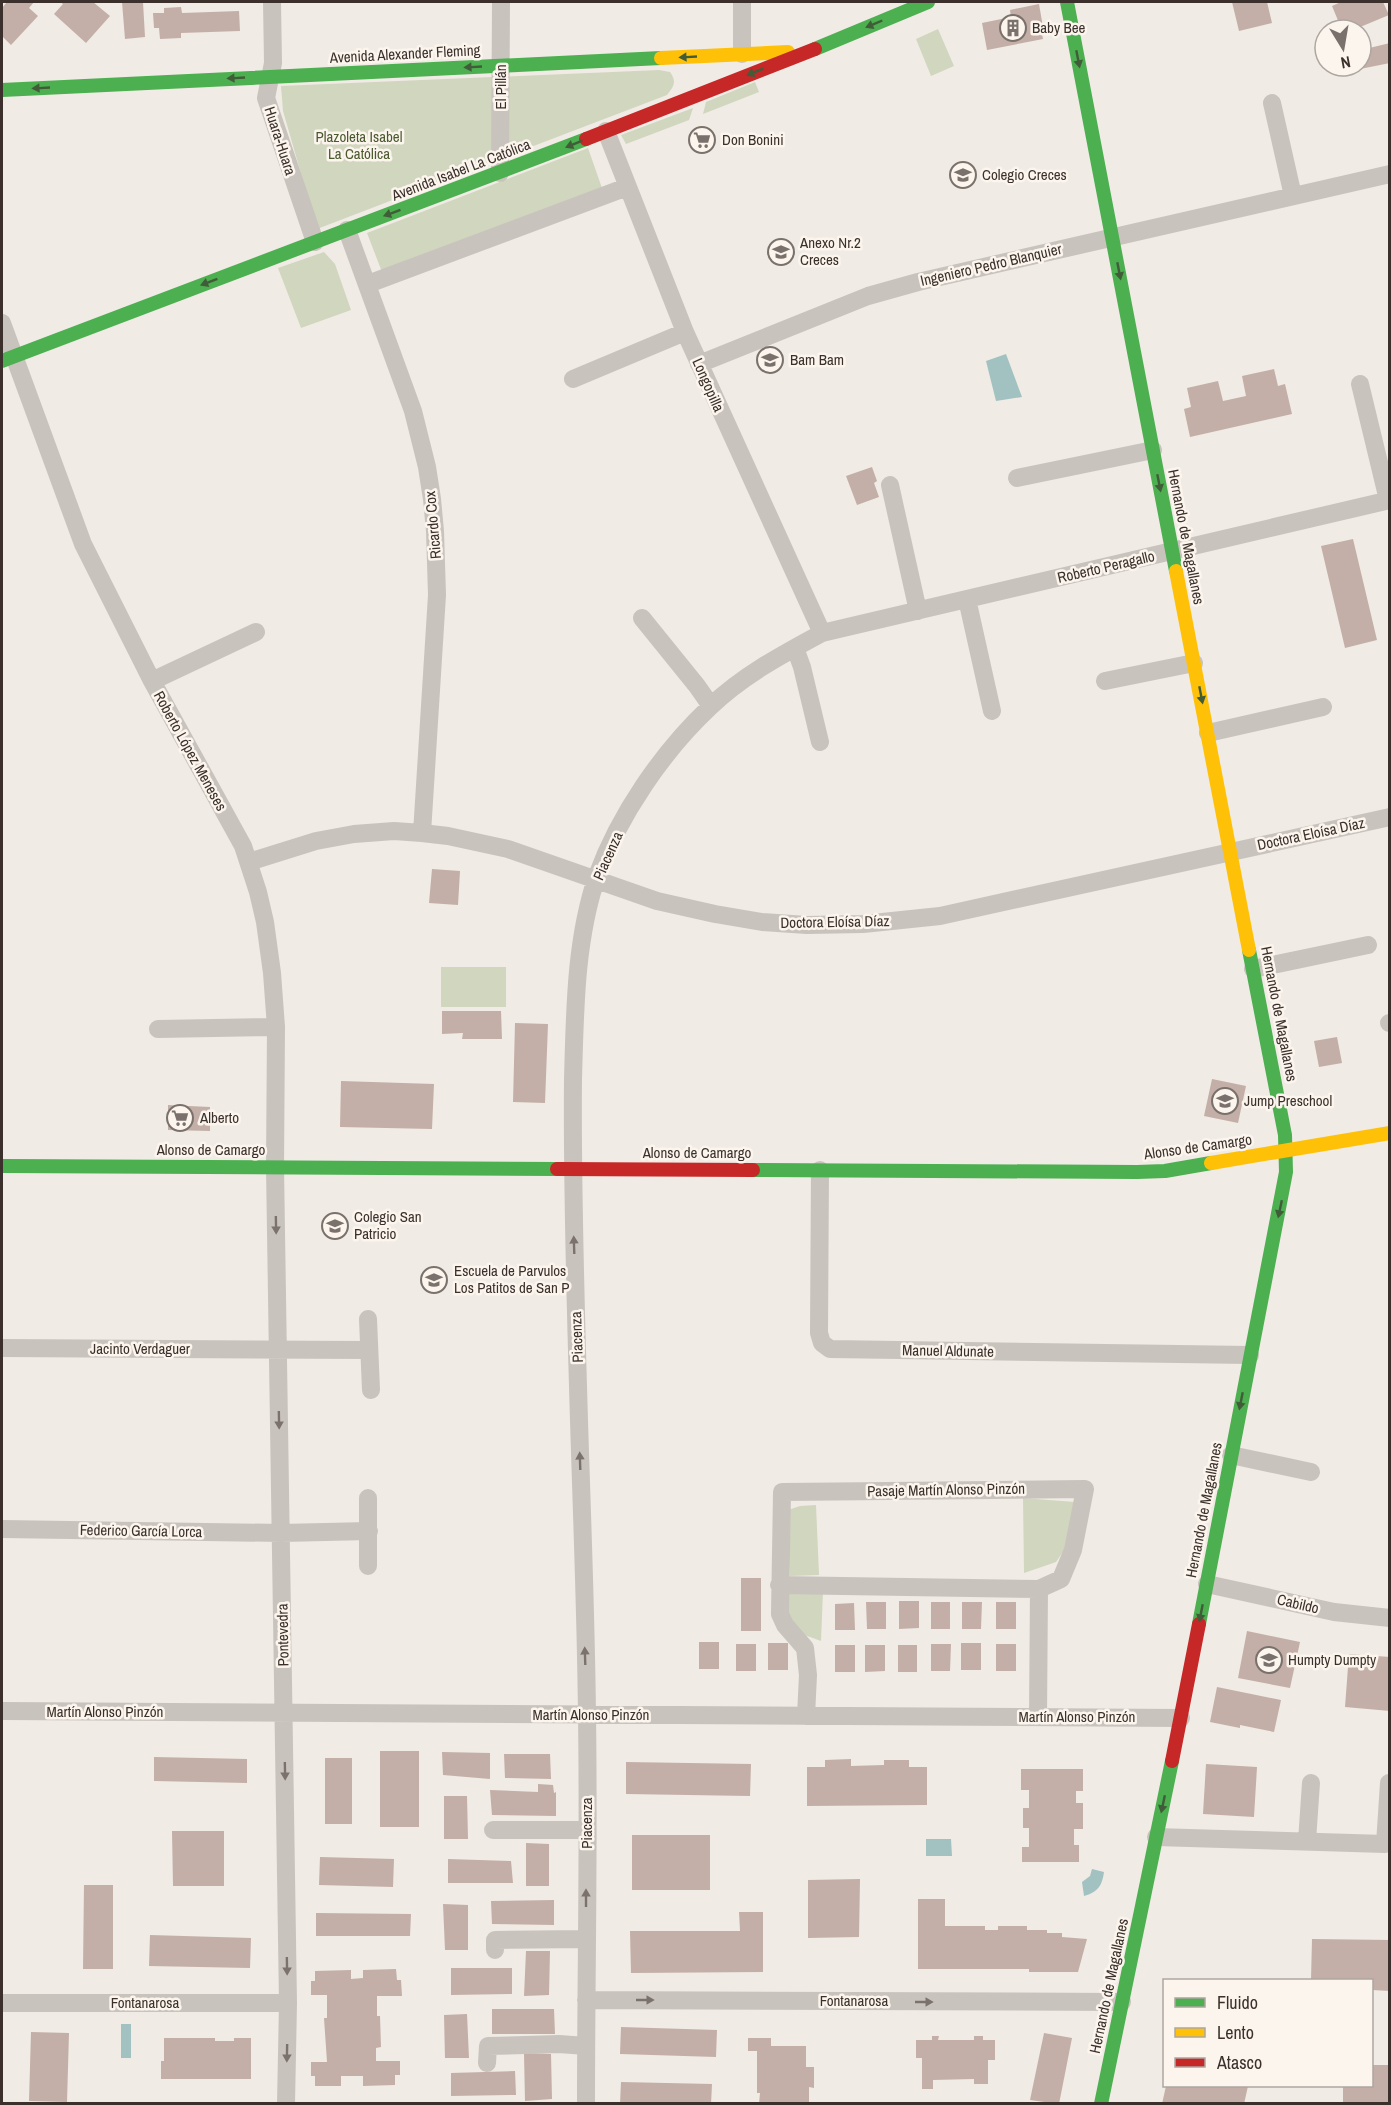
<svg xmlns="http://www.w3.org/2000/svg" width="1391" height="2105" viewBox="0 0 1391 2105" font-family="'Archivo Narrow',sans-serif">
<rect width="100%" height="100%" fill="#f0ebe5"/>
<path fill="#d1d6bf" d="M938 29 954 66 931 76 916 39Z
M659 70 670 72C677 82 674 86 667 95L317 229 283 111 281 86Z
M755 82 759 92 703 114 706 102Z
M693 108 689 120 626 144 621 135Z
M588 148 603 191 382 272 367 233Z
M324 252 335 264 351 310 301 328 278 268Z
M441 967H506V1007H441Z
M1023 1498 1075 1502 1067 1546 1056 1562 1024 1573Z
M816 1505 819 1575 790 1576 788 1510 800 1506Z
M787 1591H823L821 1641 799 1633 789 1615Z"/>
<path fill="#a1c2c1" d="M1006 354 1022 397 996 401 986 361Z
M926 1839H951L952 1856H926Z
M1092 1869 1104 1872C1102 1886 1098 1892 1084 1896L1082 1882 1090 1876Z
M121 2024H131V2058H121Z"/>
<path fill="#c3afa7" d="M7 2H34L29 8 38 16 11 45 2 36V8Z
M60 2H93L110 16 86 43 54 14 63 4Z
M122 2H143L145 37 125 39Z
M1232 2H1267L1272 23 1239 31Z
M1341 2H1383L1389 15 1353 30H1342L1332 6Z
M1039 4 1044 33 1042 34 1043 39 987 50 982 23 1011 17 1010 10Z
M181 7 182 13 239 11 240 31 181 33V38L160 39 159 28H154L153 13H164V8Z
M1390 43V63L1360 69 1361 50Z
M1274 369 1278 386 1285 384 1292 414 1190 437 1184 409 1191 407 1187 388 1218 381 1223 401 1246 396 1242 376Z
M872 467 877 481 874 483 879 497 857 505 846 476Z
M1353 539 1377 640 1345 648 1321 546Z
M432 869 460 871 458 905 429 903Z
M442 1011H501L502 1039H462L463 1033 442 1034Z
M515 1023 548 1024 545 1103 513 1102Z
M1337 1037 1342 1063 1319 1067 1314 1041Z
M1212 1079 1246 1086 1238 1123 1204 1116Z
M341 1081 434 1084 432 1129 340 1127Z
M168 1105 210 1107V1131L168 1130Z
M741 1578H761V1631H741Z
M899 1601H919V1628L899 1629Z
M866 1602H886V1629H867Z
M931 1602H950V1629H931Z
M962 1602H982L981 1629H962Z
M996 1602H1016V1629H996Z
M854 1603 855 1630H835V1604Z
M1247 1631 1300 1642 1290 1688 1238 1678Z
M699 1642H719V1669H699Z
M768 1643H788V1670H768Z
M961 1643H981V1670H961Z
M736 1644H756V1671H736Z
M931 1644H951L950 1671H931Z
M996 1644H1016V1671H996Z
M835 1645H855V1672H835Z
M865 1645H885V1671L865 1672Z
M898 1645H917V1672H898Z
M1349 1654 1390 1657V1711L1345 1707Z
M1217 1687 1281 1700 1274 1732 1240 1725V1728L1210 1722Z
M380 1751H419V1827H380Z
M442 1752 490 1753V1779L443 1775Z
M504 1754H550L551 1779 505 1778Z
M154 1757 247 1759V1783L154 1781Z
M325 1758H352V1824H325Z
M851 1759V1766L884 1765V1760H909V1767H927V1805L807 1806V1767H825V1760Z
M626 1762 751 1764 750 1796 626 1794Z
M1206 1764 1257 1767 1254 1817 1203 1814Z
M1021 1769H1083V1791H1076V1803H1083V1829H1074V1845H1079V1862H1022V1847H1029V1828H1023V1808H1029V1790H1021Z
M538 1784 553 1785 554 1793 556 1792V1816L492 1815 490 1790 538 1792Z
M444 1796H467L468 1839H444Z
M172 1831H224V1886H173Z
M632 1835H710V1890H632Z
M526 1843 549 1844V1886H526Z
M320 1857 394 1859 393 1887 319 1885Z
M448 1859 511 1861 513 1883H448Z
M860 1879 859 1937 808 1938V1880Z
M84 1885H113V1969H83Z
M918 1899H945V1926H985V1930H998V1926H1027V1930H1047V1933H1062V1937L1087 1939 1078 1972H1029V1969H918Z
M554 1900V1925L492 1924 491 1901Z
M443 1904 468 1905V1950H445Z
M739 1912H763V1972L631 1973 630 1931H740Z
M316 1913 411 1914 410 1936H316Z
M150 1935 251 1938 250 1968 149 1966Z
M1312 1939 1390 1940V1991L1372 1990V1980H1311Z
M526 1951H550L549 1995 524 1996Z
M451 1968H512V1994L451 1995Z
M396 1969 397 1980H401L402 1996H377V2016H380L381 2047 376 2048V2061H400V2075H395V2085L363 2086V2076H341V2086H315V2076H311V2062H327L324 2018H327V1995H311V1981H315V1971L351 1970V1979L363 1978V1970Z
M492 2009H554L555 2034H492Z
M467 2014 469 2058H445L444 2015Z
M621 2027 717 2030 716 2057 620 2054Z
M31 2032 69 2033 67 2102 29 2101Z
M1044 2033 1072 2038 1059 2104 1030 2100Z
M932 2036H939L938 2040H974V2036H983V2040H995V2060H988V2084H974V2079L933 2080V2089H922V2058H916V2040H932Z
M164 2038H215V2041H234V2038H251V2079H161V2061H164Z
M748 2038H771V2046H806V2067H814V2088L809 2087V2104H759L760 2093H757V2051H748Z
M524 2053 551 2054 552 2099 525 2101Z
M1372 2065H1390V2104H1343V2086H1372Z
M515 2071 516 2095 451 2096V2073Z
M621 2082 712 2084 711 2104H620Z
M1166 2086H1248L1244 2104H1162Z"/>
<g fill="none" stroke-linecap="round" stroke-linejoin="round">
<path stroke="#c9c3be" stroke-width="18" d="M272 2 273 63 266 98 315 242
M742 54V2
M1272 103 1293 196
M606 131 685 332 822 633
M500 173 501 2
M347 230 413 411 427 467 432 499 435 531 437 595 422 833
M368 284 627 187
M2 323 83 544 152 681 243 846 258 892 265 922 272 973 276 1027 275 1167 288 2003 286 2104
M699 364 868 296 918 282 1390 174
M573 379 685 332
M1360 384 1388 500
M1017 478 1153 450
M890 485 918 611
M967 599 992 711
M642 618 697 686 711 706
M795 648 802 667 820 742
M152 681 256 632
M1105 681 1194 663
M1208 733 1323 707
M249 862 316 841 354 834 394 831 422 833 448 836 508 849 657 901 715 914 762 922 807 925 863 924 940 916 1390 817
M1253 969 1368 945
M1389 1023H1390
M158 1029 276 1027
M820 1170 819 1333 822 1343 830 1349 1250 1355
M368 1319 371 1390
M2 1348 368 1350
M1231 1455 1311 1472
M2 1529 281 1533 369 1531
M368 1566V1498
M1207 1584 1334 1612 1390 1618
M779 1585 1039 1589 1061 1579 1073 1550 1085 1489 782 1492 780 1614 785 1625 805 1648 808 1675 806 1716
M2 1711 1181 1718
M1038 1717 1039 1589
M493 1830H587
M1156 1837 1385 1844 1389 1783
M1307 1841 1311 1783
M495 1950V1940L586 1939
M586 2000 1122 2002
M2 2003H288
M487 2063 488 2046 559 2044 586 2046
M586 2104C586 1975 589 1846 587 1717 586 1607 581 1496 578 1386 575 1284 572 1181 573 1079 575 1011 575 941 597 876 619 815 663 751 710 707 742 676 783 654 822 633L1390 500"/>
<path stroke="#4caf50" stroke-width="14" d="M1067 2 1176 571
M815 49 928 2
M2 90 661 58
M2 361 586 139
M2 1166 557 1169
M753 1170 1137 1172 1165 1171 1211 1163
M1199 1624 1286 1172 1285 1135 1249 950
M1101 2104 1172 1761"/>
<path stroke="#ffc107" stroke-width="14" d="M661 58 788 52
M1176 571 1249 950
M1211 1163 1390 1133"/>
<path stroke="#c62828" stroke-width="14" d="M586 139 815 49
M557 1169 753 1170
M1172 1761 1199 1624"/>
</g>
<defs><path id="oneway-solid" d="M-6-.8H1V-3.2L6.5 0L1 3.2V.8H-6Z" transform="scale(1.5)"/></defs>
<g fill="#415c38">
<use href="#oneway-solid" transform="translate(874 24) rotate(157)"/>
<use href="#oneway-solid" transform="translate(688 57) rotate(177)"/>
<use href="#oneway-solid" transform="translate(1078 59) rotate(79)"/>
<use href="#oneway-solid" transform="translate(473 67) rotate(177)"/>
<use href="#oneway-solid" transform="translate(755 72) rotate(158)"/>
<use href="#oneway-solid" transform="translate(236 78) rotate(177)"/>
<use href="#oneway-solid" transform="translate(41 88) rotate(177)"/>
<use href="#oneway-solid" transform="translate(574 144) rotate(158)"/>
<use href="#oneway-solid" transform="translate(392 213) rotate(160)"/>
<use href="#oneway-solid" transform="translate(1119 271) rotate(79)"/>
<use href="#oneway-solid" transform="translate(209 282) rotate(159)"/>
<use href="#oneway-solid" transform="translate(1159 483) rotate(79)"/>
<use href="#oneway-solid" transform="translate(1201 695) rotate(79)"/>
<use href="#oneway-solid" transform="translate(1280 1209) rotate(102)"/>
<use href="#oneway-solid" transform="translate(1241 1401) rotate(101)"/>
<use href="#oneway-solid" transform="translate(1201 1613) rotate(101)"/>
<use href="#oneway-solid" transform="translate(1163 1804) rotate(102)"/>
</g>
<g fill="#7b726d">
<use href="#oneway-solid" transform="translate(276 1225) rotate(89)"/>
<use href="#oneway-solid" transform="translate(574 1245) rotate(-92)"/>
<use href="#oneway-solid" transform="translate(279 1420) rotate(89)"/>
<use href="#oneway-solid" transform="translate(580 1461) rotate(-92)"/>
<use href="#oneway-solid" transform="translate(585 1656) rotate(-92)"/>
<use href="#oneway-solid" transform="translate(285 1771) rotate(89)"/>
<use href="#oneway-solid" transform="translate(586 1898) rotate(-90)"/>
<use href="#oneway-solid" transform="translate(287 1966) rotate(89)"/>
<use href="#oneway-solid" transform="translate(645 2000)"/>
<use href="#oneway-solid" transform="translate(924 2002)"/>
<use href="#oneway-solid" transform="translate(287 2053) rotate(91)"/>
</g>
<defs>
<symbol id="building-ring" viewBox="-11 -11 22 22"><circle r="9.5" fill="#fbf5ee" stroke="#7a716c" stroke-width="1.5"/><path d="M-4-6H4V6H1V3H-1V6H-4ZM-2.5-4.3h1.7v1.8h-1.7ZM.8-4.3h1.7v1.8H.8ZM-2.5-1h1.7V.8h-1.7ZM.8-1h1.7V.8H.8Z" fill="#7a716c"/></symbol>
<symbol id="supermarket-ring" viewBox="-11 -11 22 22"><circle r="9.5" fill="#fbf5ee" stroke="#7a716c" stroke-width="1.5"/><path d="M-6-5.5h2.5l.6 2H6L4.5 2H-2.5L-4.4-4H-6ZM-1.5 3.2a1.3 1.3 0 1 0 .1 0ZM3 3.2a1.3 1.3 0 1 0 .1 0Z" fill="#7a716c"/></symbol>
<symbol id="school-ring" viewBox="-11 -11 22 22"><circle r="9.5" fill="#fbf5ee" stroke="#7a716c" stroke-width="1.5"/><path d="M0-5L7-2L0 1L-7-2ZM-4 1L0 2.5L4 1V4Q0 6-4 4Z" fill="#7a716c"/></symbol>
</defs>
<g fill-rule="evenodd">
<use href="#building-ring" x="998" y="13" width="30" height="30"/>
<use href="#supermarket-ring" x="687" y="125" width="30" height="30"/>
<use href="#school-ring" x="948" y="160" width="30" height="30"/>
<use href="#school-ring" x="766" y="237" width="30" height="30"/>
<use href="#school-ring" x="755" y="345" width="30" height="30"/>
<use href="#school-ring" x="1210" y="1086" width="30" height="30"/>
<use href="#supermarket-ring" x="165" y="1103" width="30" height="30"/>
<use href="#school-ring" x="320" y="1211" width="30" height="30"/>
<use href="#school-ring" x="419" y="1265" width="30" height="30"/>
<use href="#school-ring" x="1254" y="1645" width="30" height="30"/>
</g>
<g text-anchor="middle" stroke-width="5" stroke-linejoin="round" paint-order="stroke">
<g font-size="15" fill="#3b302b" stroke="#fbf5ee" text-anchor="start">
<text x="1032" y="33">Baby Bee</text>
<text x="722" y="145">Don Bonini</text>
<text x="982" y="180">Colegio Creces</text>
<text x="800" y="248">Anexo Nr.2<tspan x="800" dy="17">Creces</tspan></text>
<text x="790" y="365">Bam Bam</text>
<text x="1244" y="1106">Jump Preschool</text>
<text x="200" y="1123">Alberto</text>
<text x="354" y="1222">Colegio San<tspan x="354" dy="17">Patricio</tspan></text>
<text x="454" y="1276">Escuela de Parvulos<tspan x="454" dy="17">Los Patitos de San P</tspan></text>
<text x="1288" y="1665">Humpty Dumpty</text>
</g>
<g font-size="15" fill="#3b302b" stroke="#fbf5ee">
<text transform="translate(405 54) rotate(-3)" y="5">Avenida Alexander Fleming</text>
<text transform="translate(501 87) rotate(-90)" y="5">El Pillán</text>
<text transform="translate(280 141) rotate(72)" y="5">Huara-Huara</text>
<text transform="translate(461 170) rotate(-21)" y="5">Avenida Isabel La Católica</text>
<text transform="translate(991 265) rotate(-13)" y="5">Ingeniero Pedro Blanquier</text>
<text transform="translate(708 385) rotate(66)" y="5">Longopilla</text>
<text transform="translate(433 525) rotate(-95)" y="5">Ricardo Cox</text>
<text transform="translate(1186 537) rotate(79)" y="5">Hernando de Magallanes</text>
<text transform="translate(1106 567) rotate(-13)" y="5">Roberto Peragallo</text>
<text transform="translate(190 751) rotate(61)" y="5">Roberto López Meneses</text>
<text transform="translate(1311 834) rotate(-12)" y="5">Doctora Eloísa Díaz</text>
<text transform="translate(608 856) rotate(-66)" y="5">Piacenza</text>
<text transform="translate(835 922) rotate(-1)" y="5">Doctora Eloísa Díaz</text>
<text transform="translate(1279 1014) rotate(79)" y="5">Hernando de Magallanes</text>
<text transform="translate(1198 1147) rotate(-8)" y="5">Alonso de Camargo</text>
<text x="211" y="1155">Alonso de Camargo</text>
<text x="697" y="1158">Alonso de Camargo</text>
<text transform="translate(577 1337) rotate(-92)" y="5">Piacenza</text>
<text x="140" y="1354">Jacinto Verdaguer</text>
<text transform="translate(948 1351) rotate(1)" y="5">Manuel Aldunate</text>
<text transform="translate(946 1490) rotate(-1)" y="5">Pasaje Martín Alonso Pinzón</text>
<text transform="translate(1204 1510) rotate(-79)" y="5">Hernando de Magallanes</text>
<text transform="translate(141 1531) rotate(1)" y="5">Federico García Lorca</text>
<text transform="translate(1298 1604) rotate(13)" y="5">Cabildo</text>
<text transform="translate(283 1635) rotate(-91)" y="5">Pontevedra</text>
<text x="105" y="1717">Martín Alonso Pinzón</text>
<text x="591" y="1720">Martín Alonso Pinzón</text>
<text x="1077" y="1722">Martín Alonso Pinzón</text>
<text transform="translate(587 1823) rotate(-90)" y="5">Piacenza</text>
<text transform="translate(1109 1986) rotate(-78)" y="5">Hernando de Magallanes</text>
<text x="854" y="2006">Fontanarosa</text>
<text x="145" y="2008">Fontanarosa</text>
</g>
<g font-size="15" fill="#4a5a2e" stroke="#fbf5ee">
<text x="359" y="142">Plazoleta Isabel<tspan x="359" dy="17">La Católica</tspan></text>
</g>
</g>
<rect width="1391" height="2105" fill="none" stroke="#3b302b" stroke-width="6"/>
<rect x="1163" y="1979" width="210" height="108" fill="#fbf5ee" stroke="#aea6a0" stroke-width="1.5"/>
<rect x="1175" y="1998" width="30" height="9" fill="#4caf50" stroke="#aea6a0" stroke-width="1.5"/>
<text x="1217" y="2009" font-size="18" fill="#3b302b">Fluido</text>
<rect x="1175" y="2028" width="30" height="9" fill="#ffc107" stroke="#aea6a0" stroke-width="1.5"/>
<text x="1217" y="2039" font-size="18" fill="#3b302b">Lento</text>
<rect x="1175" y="2058" width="30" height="9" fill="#c62828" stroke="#aea6a0" stroke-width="1.5"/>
<text x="1217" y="2069" font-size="18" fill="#3b302b">Atasco</text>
<g transform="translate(1343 48) rotate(169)"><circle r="28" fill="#fbf5ee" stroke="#aea6a0" stroke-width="1.5"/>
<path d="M0-4.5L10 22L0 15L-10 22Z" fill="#7a716c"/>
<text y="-9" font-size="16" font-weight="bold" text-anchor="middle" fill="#3b302b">N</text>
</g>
</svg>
